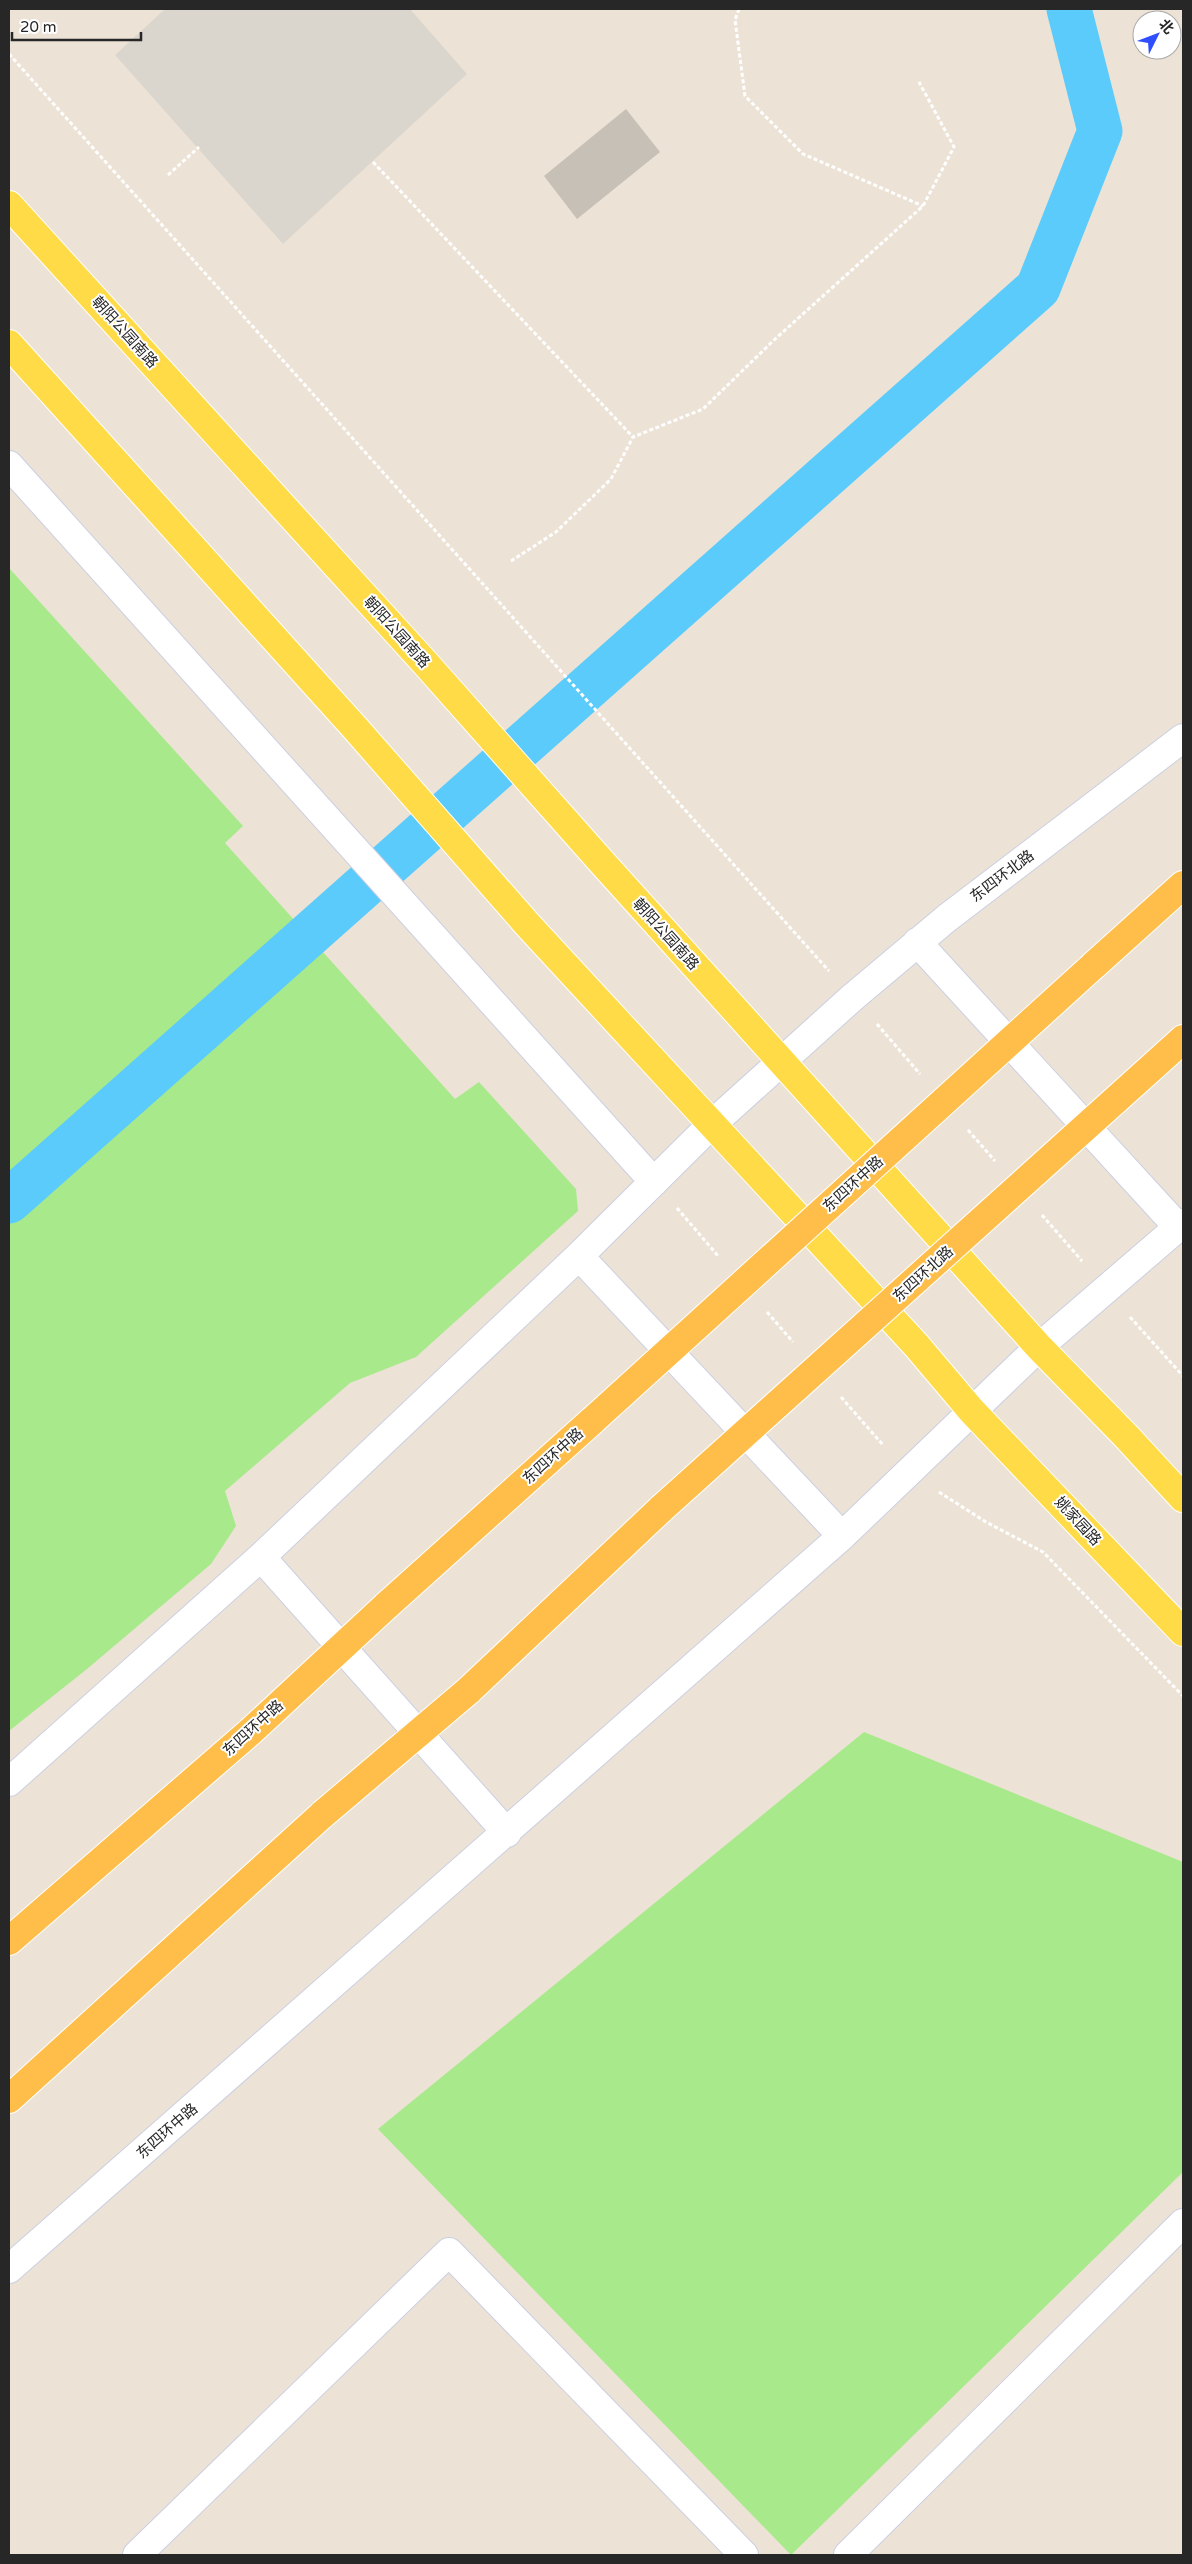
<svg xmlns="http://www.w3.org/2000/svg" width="1192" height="2564" viewBox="0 0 1192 2564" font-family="'Varela Round','Noto Sans SC',sans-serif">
<rect width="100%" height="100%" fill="#ece3d6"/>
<path fill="#a8e98b" d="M9 568 243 826 225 843 455 1099 479 1082 576 1189 578 1211 416 1357 350 1383 225 1491 236 1526 211 1564 87 1669 9 1731Z
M864 1732 1183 1862V2172L791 2555 378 2129Z"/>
<path fill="#dbd6cd" d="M165 9H410L467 74 283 244 115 55Z"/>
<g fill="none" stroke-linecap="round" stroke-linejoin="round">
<path stroke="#5bcbfb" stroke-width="45" d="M9 1201 1038 288 1100 131 1069 9"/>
</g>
<path fill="#c6c0b6" d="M626 109 660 152 577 219 544 176Z"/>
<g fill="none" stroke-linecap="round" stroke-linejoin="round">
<defs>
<path id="minor" d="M137 2555 449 2252 744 2555
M848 2555 1183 2223"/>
<path id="tertiary" d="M9 465 654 1182
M917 942 1178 1227
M579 1256 842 1536
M261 1557 507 1833
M9 1782 261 1557 579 1256 711 1125 853 997 947 918 1183 738
M9 2269 842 1536 1039 1347 1183 1223"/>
<path id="primary" d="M9 205 427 665 599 859 1039 1347 1126 1436 1183 1498
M9 344 356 729 527 924 916 1345 971 1410 1183 1632"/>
<path id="trunk" d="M1093 966 1183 885
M1170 1051 1183 1039
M386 1606 593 1420
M468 1691 662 1508
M9 1941 251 1731
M9 2099 323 1814"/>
</defs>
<use href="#minor" stroke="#cbcfe2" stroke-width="30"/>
<use href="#tertiary" stroke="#cbcfe2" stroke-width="30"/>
<use href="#primary" stroke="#fff" stroke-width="30"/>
<use href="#trunk" stroke="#fff" stroke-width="30"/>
<path stroke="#fff" stroke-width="3" stroke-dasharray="4 2.5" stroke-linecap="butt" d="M739 9 735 20 745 96 803 154 923 206
M9 54 829 971
M373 162 633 437
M168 175 199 147
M511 561 556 532 611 479 633 437 703 409 774 340 923 206 954 147 919 82
M877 1024 920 1074
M968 1130 995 1161
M677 1208 719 1257
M1042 1215 1082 1261
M767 1312 793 1342
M1130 1317 1183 1376
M841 1397 883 1445
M939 1492 986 1522 1043 1552 1183 1696"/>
<use href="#minor" stroke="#fff" stroke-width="28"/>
<use href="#tertiary" stroke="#fff" stroke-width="28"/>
<use href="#primary" stroke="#ffdb47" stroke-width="28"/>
<use href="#trunk" stroke="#ffbe4a" stroke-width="28"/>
<defs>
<path id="trunk-bridge" d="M593 1420 1093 966
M662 1508 1170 1051
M251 1731 386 1606
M323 1814 468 1691"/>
</defs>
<use href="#trunk-bridge" stroke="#fff" stroke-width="30" stroke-linecap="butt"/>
<use href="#trunk-bridge" stroke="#ffbe4a" stroke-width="28"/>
</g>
<g text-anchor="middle" stroke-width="4" stroke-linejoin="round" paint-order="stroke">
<g font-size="15" fill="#272727" stroke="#fff">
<text transform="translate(125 332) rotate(48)" y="5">朝阳公园南路</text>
<text transform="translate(397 632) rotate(48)" y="5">朝阳公园南路</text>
<text transform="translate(1002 876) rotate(-37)" y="5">东四环北路</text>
<text transform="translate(666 934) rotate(48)" y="5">朝阳公园南路</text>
<text transform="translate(853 1184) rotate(-42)" y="5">东四环中路</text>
<text transform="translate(923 1274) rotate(-42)" y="5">东四环北路</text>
<text transform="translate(553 1456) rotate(-42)" y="5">东四环中路</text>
<text transform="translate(1078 1521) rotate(47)" y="5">姚家园路</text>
<text transform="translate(253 1728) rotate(-42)" y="5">东四环中路</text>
<text transform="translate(167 2131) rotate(-41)" y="5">东四环中路</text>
</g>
</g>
<rect width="1192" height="2564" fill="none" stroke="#272727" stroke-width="20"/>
<g transform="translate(1157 35) rotate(48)"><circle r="24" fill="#ffffff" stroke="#a9a9a9"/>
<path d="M0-4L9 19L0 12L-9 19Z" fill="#2f4fff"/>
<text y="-8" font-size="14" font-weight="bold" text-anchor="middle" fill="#272727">北</text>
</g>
<path d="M12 32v8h129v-8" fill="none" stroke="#272727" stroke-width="2.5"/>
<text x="20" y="32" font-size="15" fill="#272727" stroke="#ffffff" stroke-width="4" paint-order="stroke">20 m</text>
</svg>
